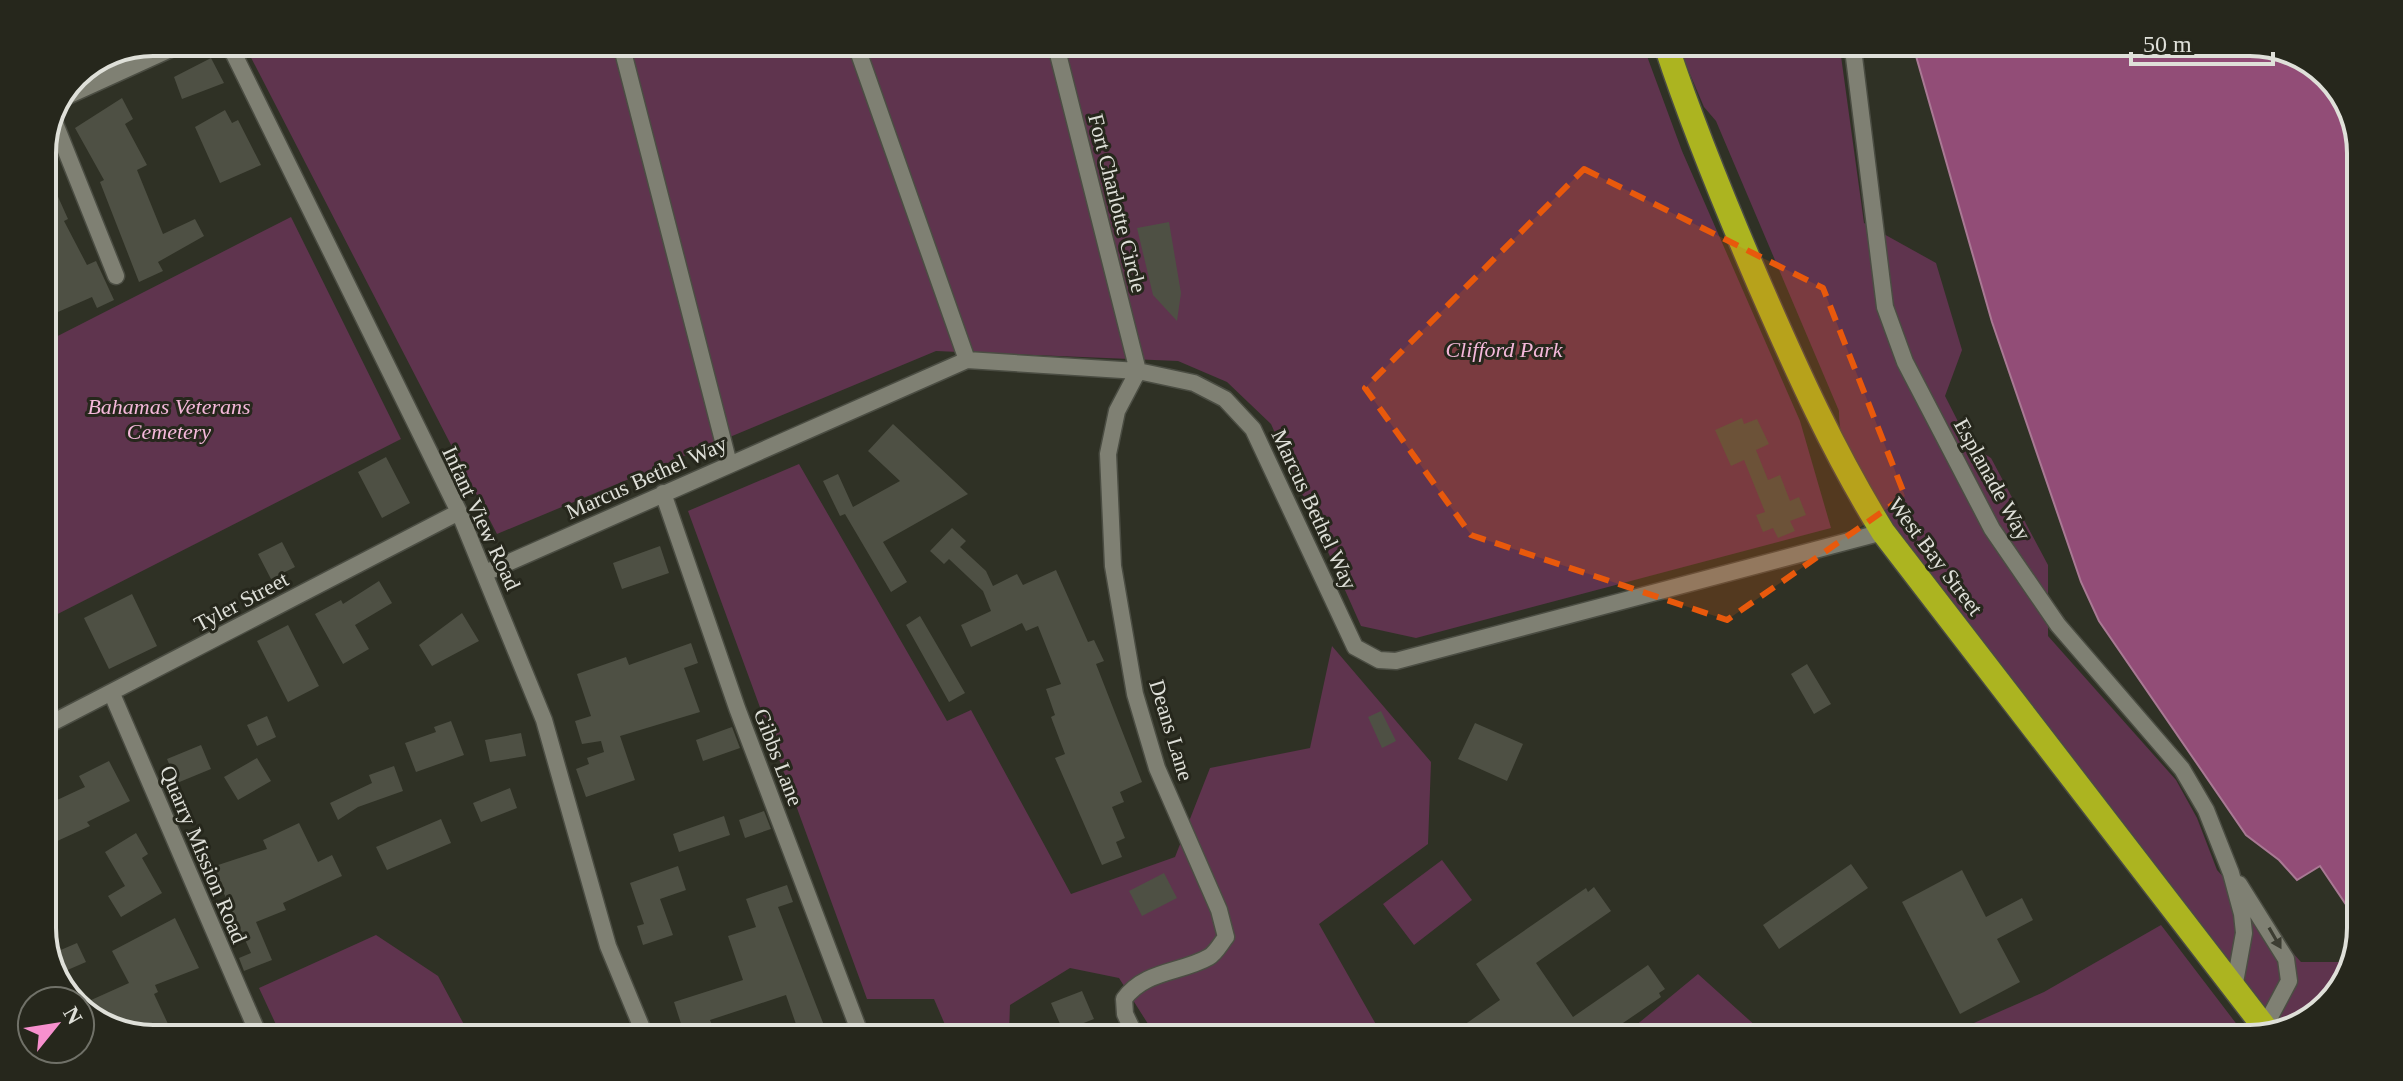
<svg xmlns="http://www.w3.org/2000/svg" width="2403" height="1081" viewBox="0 0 2403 1081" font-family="'Times New Roman',serif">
<rect width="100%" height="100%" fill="#2f3125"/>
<path fill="#5f344e" d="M243 42 1644 48 1682 151 1800 421 1831 528 1416 638 1361 626 1271 424 1227 382 1178 361 936 351 497 534Z
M1679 48 1840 49 1864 223 1936 263 1962 350 1945 396 1970 445 1991 458 2048 565V636L2176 780 2197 818 2217 870 2301 962H2342L2348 976 2311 1021 2281 1030 1908 545C1881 506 1838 460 1839 411L1716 121 1704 107Z
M291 217 401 439 42 622V344Z
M799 464 947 721 971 710 1071 894 1175 857 1210 768 1310 748 1332 646 1431 762 1428 844 1319 924 1382 1035H1155L1119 978 1070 968 1010 1005 1009 1034H949L934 999H867L688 511Z
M1442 860 1472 900 1414 945 1383 904Z
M2161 925 2248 1039 1940 1038 2044 992Z
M376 935 438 976 468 1032 279 1031 259 988Z
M1698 974 1768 1037 1623 1036Z"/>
<path fill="#924d77" stroke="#a97994" stroke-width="2" d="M1914 49 2293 51 2342 91 2361 146 2353 915 2320 866 2297 880 2279 860 2246 835 2099 621 2081 582 1992 322Z"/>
<path fill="#4e5044" d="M211 58 224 83 182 99 174 77Z
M122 98 133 119 125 124 147 165 137 170 163 234 195 219 204 236 158 262 163 271 139 282 100 182 104 180 75 128Z
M225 110 232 123 238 120 261 165 220 183 195 127Z
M42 161 68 219 64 221 87 265 96 261 114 300 97 308 92 297 42 319V244L53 240 42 216Z
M1169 222 1181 293 1177 321 1153 295 1137 228Z
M1742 418 1744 424 1757 419 1769 444 1756 450 1768 480 1780 475 1790 501 1799 497 1806 515 1790 521 1795 531 1778 538 1773 528 1763 532 1756 515 1765 512 1744 460 1731 466 1715 430Z
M893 424 968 494 883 542 907 582 891 592 845 514 840 516 823 481 838 474 853 507 900 481 868 451Z
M386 457 410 503 382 518 358 472Z
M952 528 966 541 960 547 986 571 993 586 1017 574 1023 585 1056 570 1088 642 1094 640 1104 661 1096 664 1142 782 1120 792 1124 802 1112 807 1125 838 1116 842 1122 857 1102 865 1055 758 1065 754 1051 717 1055 715 1046 689 1061 684 1038 626 1026 631 1022 623 971 647 961 625 991 611 983 591 949 559 944 564 930 551Z
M282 542 295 567 271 579 258 554Z
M660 546 669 573 622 589 613 563Z
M379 581 392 603 355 625 369 649 343 664 315 614 341 600 343 604Z
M132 594 157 646 109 669 84 618Z
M462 613 479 641 432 666 419 645Z
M920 616 965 693 949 702 906 625Z
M288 625 319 686 288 702 257 641Z
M691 643 698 663 684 668 700 712 620 736 635 780 586 797 576 769 589 764 587 758 604 752 601 741 582 744 575 721 591 716 577 674 626 657 629 665Z
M1807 664 1831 704 1814 714 1791 674Z
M1381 711 1396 741 1382 748 1368 717Z
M267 716 276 737 257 746 247 725Z
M451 721 464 755 416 772 405 743 436 732 434 727Z
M1475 723 1523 744 1507 781 1458 759Z
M732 727 740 748 703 761 696 740Z
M521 733 526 756 490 762 485 740Z
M201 745 211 769 177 783 167 759Z
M257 758 271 781 238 800 224 777Z
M109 761 130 801 87 822 90 826 42 848V807L85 787 79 776Z
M394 766 403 791 358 807 338 820 330 803 372 783 369 775Z
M510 788 517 808 481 822 473 803Z
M764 811 771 829 745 838 739 820Z
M724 816 730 835 679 852 673 834Z
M441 819 451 843 387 870 376 847Z
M299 823 318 862 332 855 342 876 283 903 286 910 256 922 272 960 244 971 239 958 251 953 212 867 267 849 263 840Z
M136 833 148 854 142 858 162 893 121 917 108 896 125 886 105 852Z
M1851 864 1868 888 1779 949 1763 925Z
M678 866 686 890 660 899 673 935 643 945 637 926 644 924 630 883Z
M1962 870 1986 917 2022 898 2033 920 1997 939 2020 982 1960 1014 1902 902Z
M1164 873 1177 898 1142 916 1129 891Z
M787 885 793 902 778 907 827 1033H799L786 995 710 1020 713 1028 684 1033 674 1002 743 980 728 936 756 927 746 899Z
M1594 887 1611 911 1536 963 1573 1017 1648 965 1665 989 1659 993 1661 997 1604 1036H1471L1464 1025 1500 1000 1476 964 1586 888 1588 892Z
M175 918 199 968 155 985 158 992 154 994 169 1026 158 1031 110 1030 80 1005 129 983 112 951Z
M77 943 86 962 56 975 49 955Z
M1082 991 1094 1019 1063 1031 1051 1003Z"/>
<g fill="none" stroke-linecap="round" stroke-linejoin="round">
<defs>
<path id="street" d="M228 42 459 512 544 720 608 946 644 1033
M621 44 729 464
M856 45 967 360
M1056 46 1138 371 1117 411 1108 454 1113 566 1135 694 1157 768 1219 910 1226 937C1221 943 1216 953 1209 957 1181 973 1145 970 1124 999L1125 1014 1135 1035
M1853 49 1885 307 1905 362 1992 529 2058 625 2182 769 2206 810 2231 873 2242 914 2244 933 2234 988
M65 97 186 42
M54 121 116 276
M663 493 737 708 860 1033
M485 573 967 360 1138 371 1194 383 1225 399 1253 429 1355 647 1379 660 1396 661 1883 532
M112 694 257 1031
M42 728 459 512
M2239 884 2286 959 2289 981 2264 1028"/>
<path id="highway" d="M1667 48C1694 130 1726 207 1760 286 1797 371 1834 453 1883 532L2269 1033"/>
</defs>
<use href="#street" stroke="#4b4d43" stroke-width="19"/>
<use href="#highway" stroke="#4b4d43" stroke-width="27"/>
<use href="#street" stroke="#7f8073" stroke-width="16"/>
<use href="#highway" stroke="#acb420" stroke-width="24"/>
</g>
<defs><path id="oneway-solid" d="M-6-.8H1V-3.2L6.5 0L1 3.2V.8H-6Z" transform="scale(2)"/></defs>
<use fill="#3c3d32" href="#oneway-solid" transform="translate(2275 938) rotate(60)"/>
<path fill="#e8590c" fill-opacity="0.2" stroke="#e8590c" stroke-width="6" stroke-dasharray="16 10" stroke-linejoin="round" d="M1584 169 1823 288 1905 496 1727 620 1471 535 1365 388Z"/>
<g text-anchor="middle" stroke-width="6" stroke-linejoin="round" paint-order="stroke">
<g font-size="22" fill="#dfe0d9" stroke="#26271c">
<text transform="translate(1118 203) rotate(76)" y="8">Fort Charlotte Circle</text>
<text transform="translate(646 477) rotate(-24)" y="8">Marcus Bethel Way</text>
<text transform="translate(1993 479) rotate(61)" y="8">Esplanade Way</text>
<text transform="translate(1315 509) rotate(65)" y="8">Marcus Bethel Way</text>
<text transform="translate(482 518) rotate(65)" y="8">Infant View Road</text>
<text transform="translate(1936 556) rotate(53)" y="8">West Bay Street</text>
<text transform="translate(241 601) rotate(-28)" y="8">Tyler Street</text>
<text transform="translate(1172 730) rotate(73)" y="8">Deans Lane</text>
<text transform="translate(779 757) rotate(69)" y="8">Gibbs Lane</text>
<text transform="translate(204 854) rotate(67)" y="8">Quarry Mission Road</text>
</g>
<g font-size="22" font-style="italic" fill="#f4b8da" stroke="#26271c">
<text x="1504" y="357">Clifford Park</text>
<text x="169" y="414">Bahamas Veterans<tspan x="169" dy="25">Cemetery</tspan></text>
</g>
</g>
<path d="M0 0H2403V1081H0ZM153 56H2250A97 97 0 0 1 2347 153V928A97 97 0 0 1 2250 1025H153A97 97 0 0 1 56 928V153A97 97 0 0 1 153 56Z" fill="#26271c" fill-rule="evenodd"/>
<path fill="none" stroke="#dfe0d9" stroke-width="4" d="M153 56H2250A97 97 0 0 1 2347 153V928A97 97 0 0 1 2250 1025H153A97 97 0 0 1 56 928V153A97 97 0 0 1 153 56Z"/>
<g transform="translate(56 1025) rotate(60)"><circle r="38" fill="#26271c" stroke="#707168" stroke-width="2"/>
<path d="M0-6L14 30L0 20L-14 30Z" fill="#f790ce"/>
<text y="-12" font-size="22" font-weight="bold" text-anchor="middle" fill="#dfe0d9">N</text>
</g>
<path d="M2131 52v12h142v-12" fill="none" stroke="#dfe0d9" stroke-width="4"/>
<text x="2143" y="52" font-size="24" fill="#dfe0d9" stroke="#26271c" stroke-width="6" paint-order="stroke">50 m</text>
</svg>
